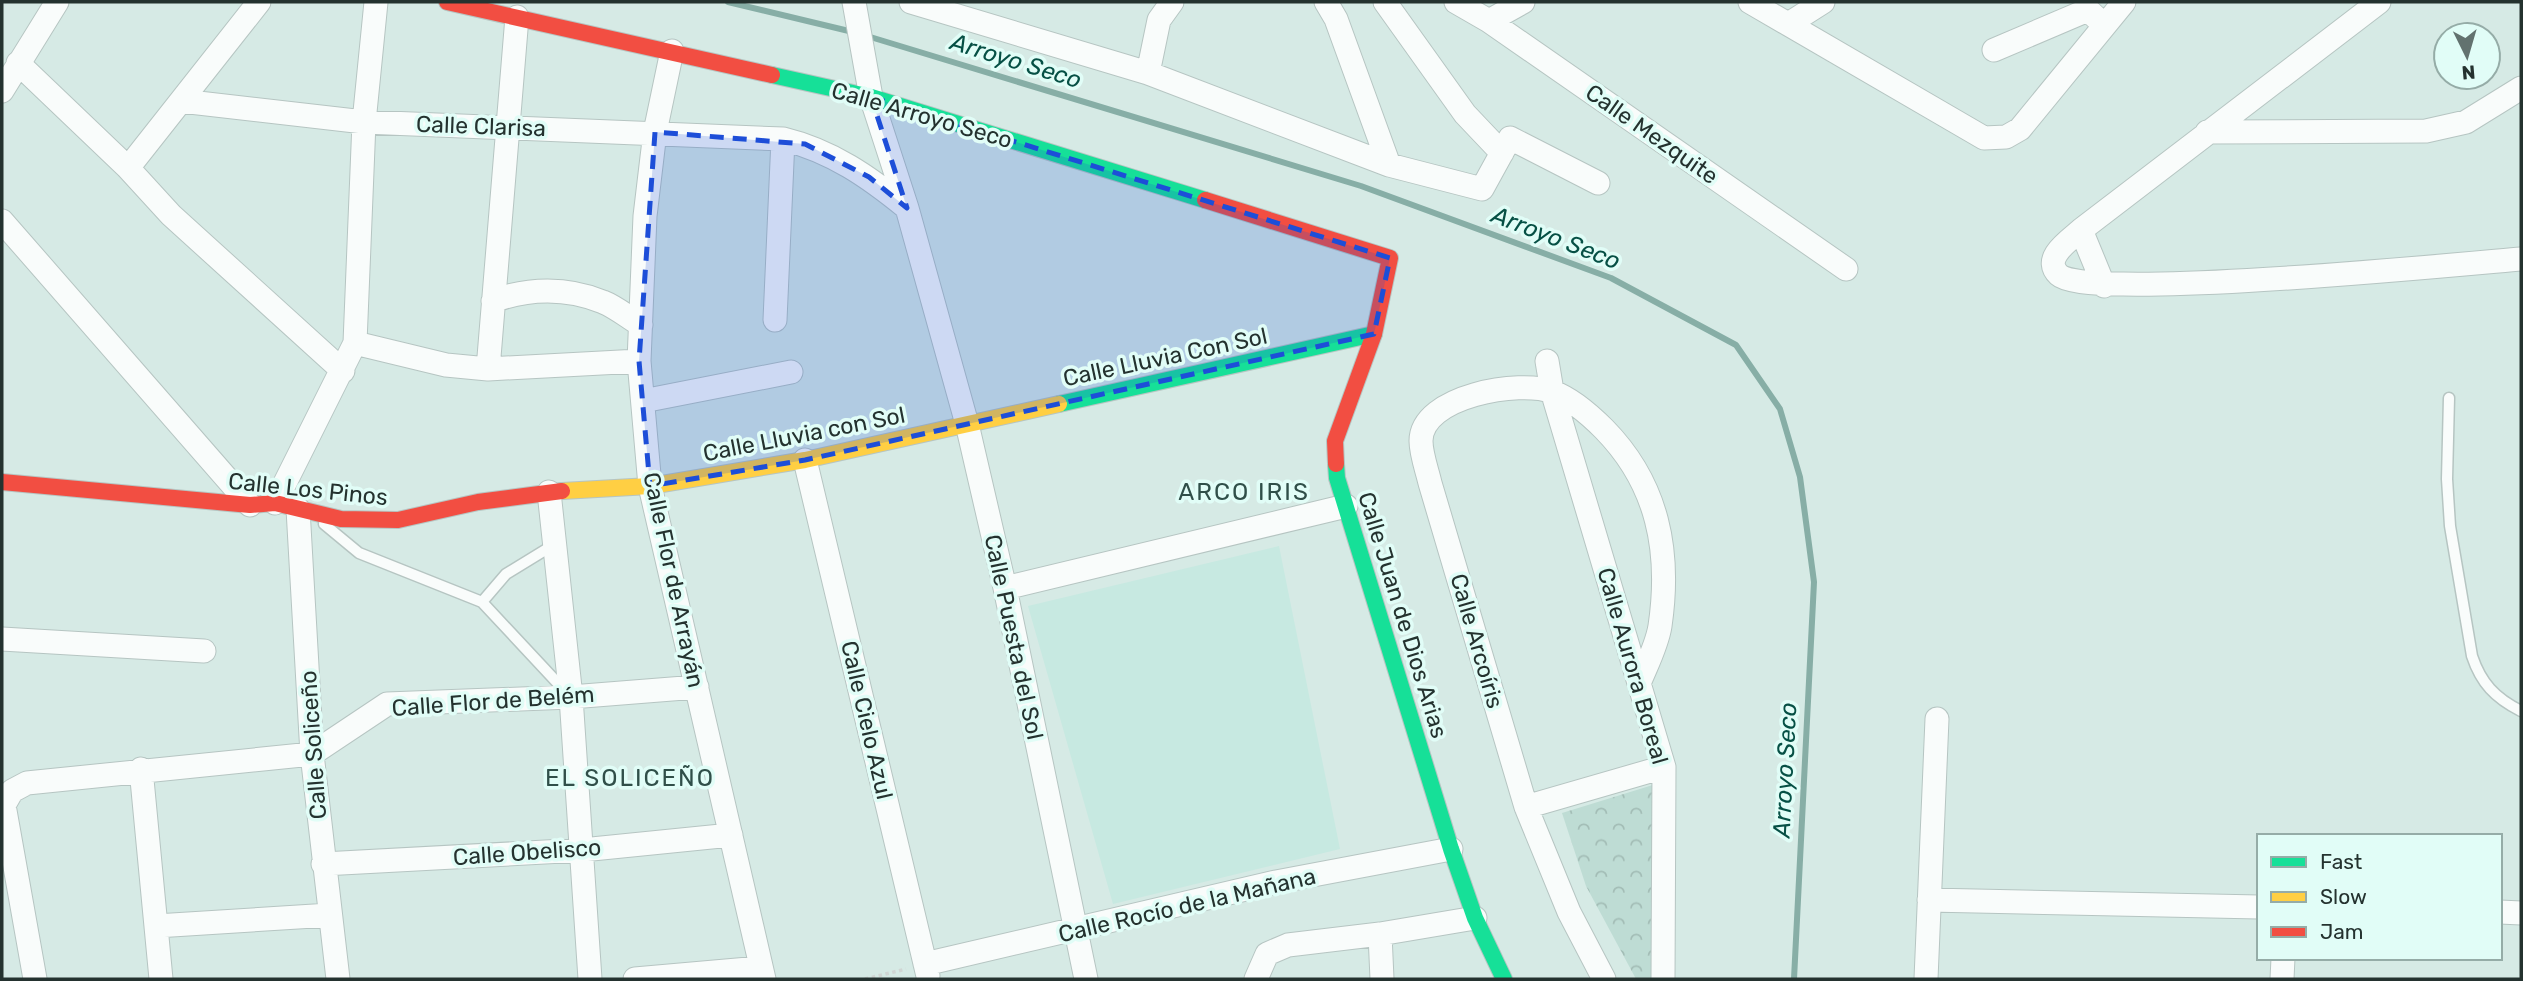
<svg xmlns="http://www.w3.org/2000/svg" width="2523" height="981" viewBox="0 0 2523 981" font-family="Rubik,sans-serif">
<defs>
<pattern id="park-crowns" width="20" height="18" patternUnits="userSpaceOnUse" patternTransform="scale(1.75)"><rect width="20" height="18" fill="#bedcd4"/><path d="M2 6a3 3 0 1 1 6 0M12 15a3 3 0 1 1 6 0" fill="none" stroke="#a3bdb6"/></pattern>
</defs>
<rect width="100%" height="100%" fill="#d6eae5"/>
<path fill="#c7e9e1" d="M1279 546 1340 849 1113 904 1028 606Z"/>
<path fill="url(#park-crowns)" d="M1656 784 1651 979H1636L1586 886 1562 813Z"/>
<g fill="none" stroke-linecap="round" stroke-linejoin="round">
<path stroke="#87aea6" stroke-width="6" d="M728 2 853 32
M867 36 1361 186 1611 278 1736 345 1780 409 1800 477 1814 582 1794 979"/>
<defs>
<path id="lane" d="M2449 398 2447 479 2450 526 2472 656C2481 683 2495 698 2521 711
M324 524 359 553 482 602 566 692
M482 602 506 574 555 544"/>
<path id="street" d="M854 2 871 97 907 208 967 424 1005 588 1086 979
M911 2 1148 73 1389 165 1482 189 1510 138 1598 183
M1326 2 1336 19 1389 165
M1385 2 1465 114 1502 153
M1456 2 1489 21 1846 269
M1750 2 1984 138 2006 137 2020 129 2124 2
M2379 2 2081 230C2070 240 2041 258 2059 275 2087 301 2462 264 2521 259
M1489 21 1523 2
M1790 23 1823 2
M1994 50 2088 10 2104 25
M672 51 655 132 645 216 639 361 650 486 764 979
M18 63 128 168 171 215 343 371
M1148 73 1159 20 1172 2
M2 91 57 2
M181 101 364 122 783 139C832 151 869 177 907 208
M2207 132 2426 131 2466 122 2521 88
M128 168 259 2
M2 221 250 505
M2081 230 2104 286
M493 301C528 288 567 287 603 302 616 307 629 318 641 325
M775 320 783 139
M355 343 446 365 488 369 639 361
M1547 361 1552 391 1664 767 1663 979
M488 369 517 17
M643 401 791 372
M805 460 928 976
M549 492 571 697 590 979
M275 503 355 343 364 122 376 2
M298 509 312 754 338 979
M1005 588 1346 506
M2 639 204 651
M141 769 161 979
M1526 807 1664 767
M323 864 582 850 731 835
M1929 900 2259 907
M2500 912 2521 913
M156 926 330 915
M1380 934 1382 979
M925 964 1276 882 1451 849
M35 979 4 805 12 791 27 783 312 754 387 704 571 697 697 687
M635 979 760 968
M1256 979 1267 954 1288 945 1380 934 1475 918
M1604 979 1569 912 1526 807 1430 483C1427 470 1421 454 1421 441 1421 396 1520 379 1553 392 1572 399 1590 415 1604 429 1658 484 1671 551 1660 626 1657 645 1647 664 1640 681
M1926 979 1937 719
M2282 979 2283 958"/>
<path id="fast" d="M772 75 871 97 1205 200
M1059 404 1374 334
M1336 464 1337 478 1451 849 1475 918 1504 979"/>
<path id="slow" d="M562 491 650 486 805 460 1059 404"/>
<path id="jam" d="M447 2 772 75
M1205 200 1390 258 1374 334 1335 441 1336 464
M2 482 250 505 275 503 341 519 398 520 478 502 562 491"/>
</defs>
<use href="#lane" stroke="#b6c5c2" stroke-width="13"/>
<use href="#street" stroke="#b6c5c2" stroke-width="25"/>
<use href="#fast" stroke="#b6c5c2" stroke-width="18"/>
<use href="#slow" stroke="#b6c5c2" stroke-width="18"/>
<use href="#jam" stroke="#b6c5c2" stroke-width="18"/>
<path stroke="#d0d6d4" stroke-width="3.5" stroke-dasharray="3.5 3.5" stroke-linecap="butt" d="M865 979 906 969"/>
<use href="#lane" stroke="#f9fcfb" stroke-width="10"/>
<use href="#street" stroke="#f9fcfb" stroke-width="23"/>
<use href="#fast" stroke="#16e098" stroke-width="16"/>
<use href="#slow" stroke="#ffcf43" stroke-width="16"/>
<use href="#jam" stroke="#f24e42" stroke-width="16"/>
</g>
<path fill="#1d4ed8" fill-opacity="0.2" stroke="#1d4ed8" stroke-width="5" stroke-dasharray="14 9" stroke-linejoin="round" d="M871 97 1390 258 1374 334 805 460 650 486 639 361 655 132 805 144 869 177 907 208Z"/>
<g text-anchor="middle" stroke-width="7" stroke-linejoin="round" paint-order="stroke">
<g font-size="23" fill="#24322f" stroke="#e1fdf7">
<text transform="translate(922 115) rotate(16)" y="8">Calle Arroyo Seco</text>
<text transform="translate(481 126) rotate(2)" y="8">Calle Clarisa</text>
<text transform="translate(1652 134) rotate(35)" y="8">Calle Mezquite</text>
<text transform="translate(1165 357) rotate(-12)" y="8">Calle Lluvia Con Sol</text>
<text transform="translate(804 434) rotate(-11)" y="8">Calle Lluvia con Sol</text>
<text transform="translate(308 489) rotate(6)" y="8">Calle Los Pinos</text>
<text transform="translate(674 580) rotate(78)" y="8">Calle Flor de Arrayán</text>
<text transform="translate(1403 615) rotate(73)" y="8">Calle Juan de Dios Arias</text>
<text transform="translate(1014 637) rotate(78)" y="8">Calle Puesta del Sol</text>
<text transform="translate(1477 641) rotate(74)" y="8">Calle Arcoíris</text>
<text transform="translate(1633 666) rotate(74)" y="8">Calle Aurora Boreal</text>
<text transform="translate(493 701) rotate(-4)" y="8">Calle Flor de Belém</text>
<text transform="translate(867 720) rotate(77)" y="8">Calle Cielo Azul</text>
<text transform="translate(313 745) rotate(-94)" y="8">Calle Soliceño</text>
<text transform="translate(527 852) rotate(-4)" y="8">Calle Obelisco</text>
<text transform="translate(1187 905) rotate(-13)" y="8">Calle Rocío de la Mañana</text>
</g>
<g font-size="24" font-style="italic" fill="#065045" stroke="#e1fdf7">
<text transform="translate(1016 61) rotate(17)" y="8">Arroyo Seco</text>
<text transform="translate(1556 238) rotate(21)" y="8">Arroyo Seco</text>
<text transform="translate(1785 770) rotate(-87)" y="8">Arroyo Seco</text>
</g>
<g font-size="24" letter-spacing="2" fill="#304f49" stroke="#e1fdf7">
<text x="1244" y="500">ARCO IRIS</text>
<text x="630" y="786">EL SOLICEÑO</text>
</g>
</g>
<rect width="2523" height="981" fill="none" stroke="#24322f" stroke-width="7"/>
<rect x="2257" y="834" width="245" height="126" fill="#e1fdf7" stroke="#95aca7" stroke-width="2"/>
<rect x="2271" y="857" width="35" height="10" fill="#16e098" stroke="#95aca7" stroke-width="2"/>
<text x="2320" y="869" font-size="21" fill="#24322f">Fast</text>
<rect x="2271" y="892" width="35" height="10" fill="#ffcf43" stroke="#95aca7" stroke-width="2"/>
<text x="2320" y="904" font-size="21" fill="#24322f">Slow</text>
<rect x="2271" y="927" width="35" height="10" fill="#f24e42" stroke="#95aca7" stroke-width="2"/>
<text x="2320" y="939" font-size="21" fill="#24322f">Jam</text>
<g transform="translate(2467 56) rotate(175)"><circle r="33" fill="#e1fdf7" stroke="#95aca7" stroke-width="2"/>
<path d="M0-5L12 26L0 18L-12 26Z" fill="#62726f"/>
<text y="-10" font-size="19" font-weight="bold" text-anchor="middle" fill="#24322f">N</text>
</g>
</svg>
